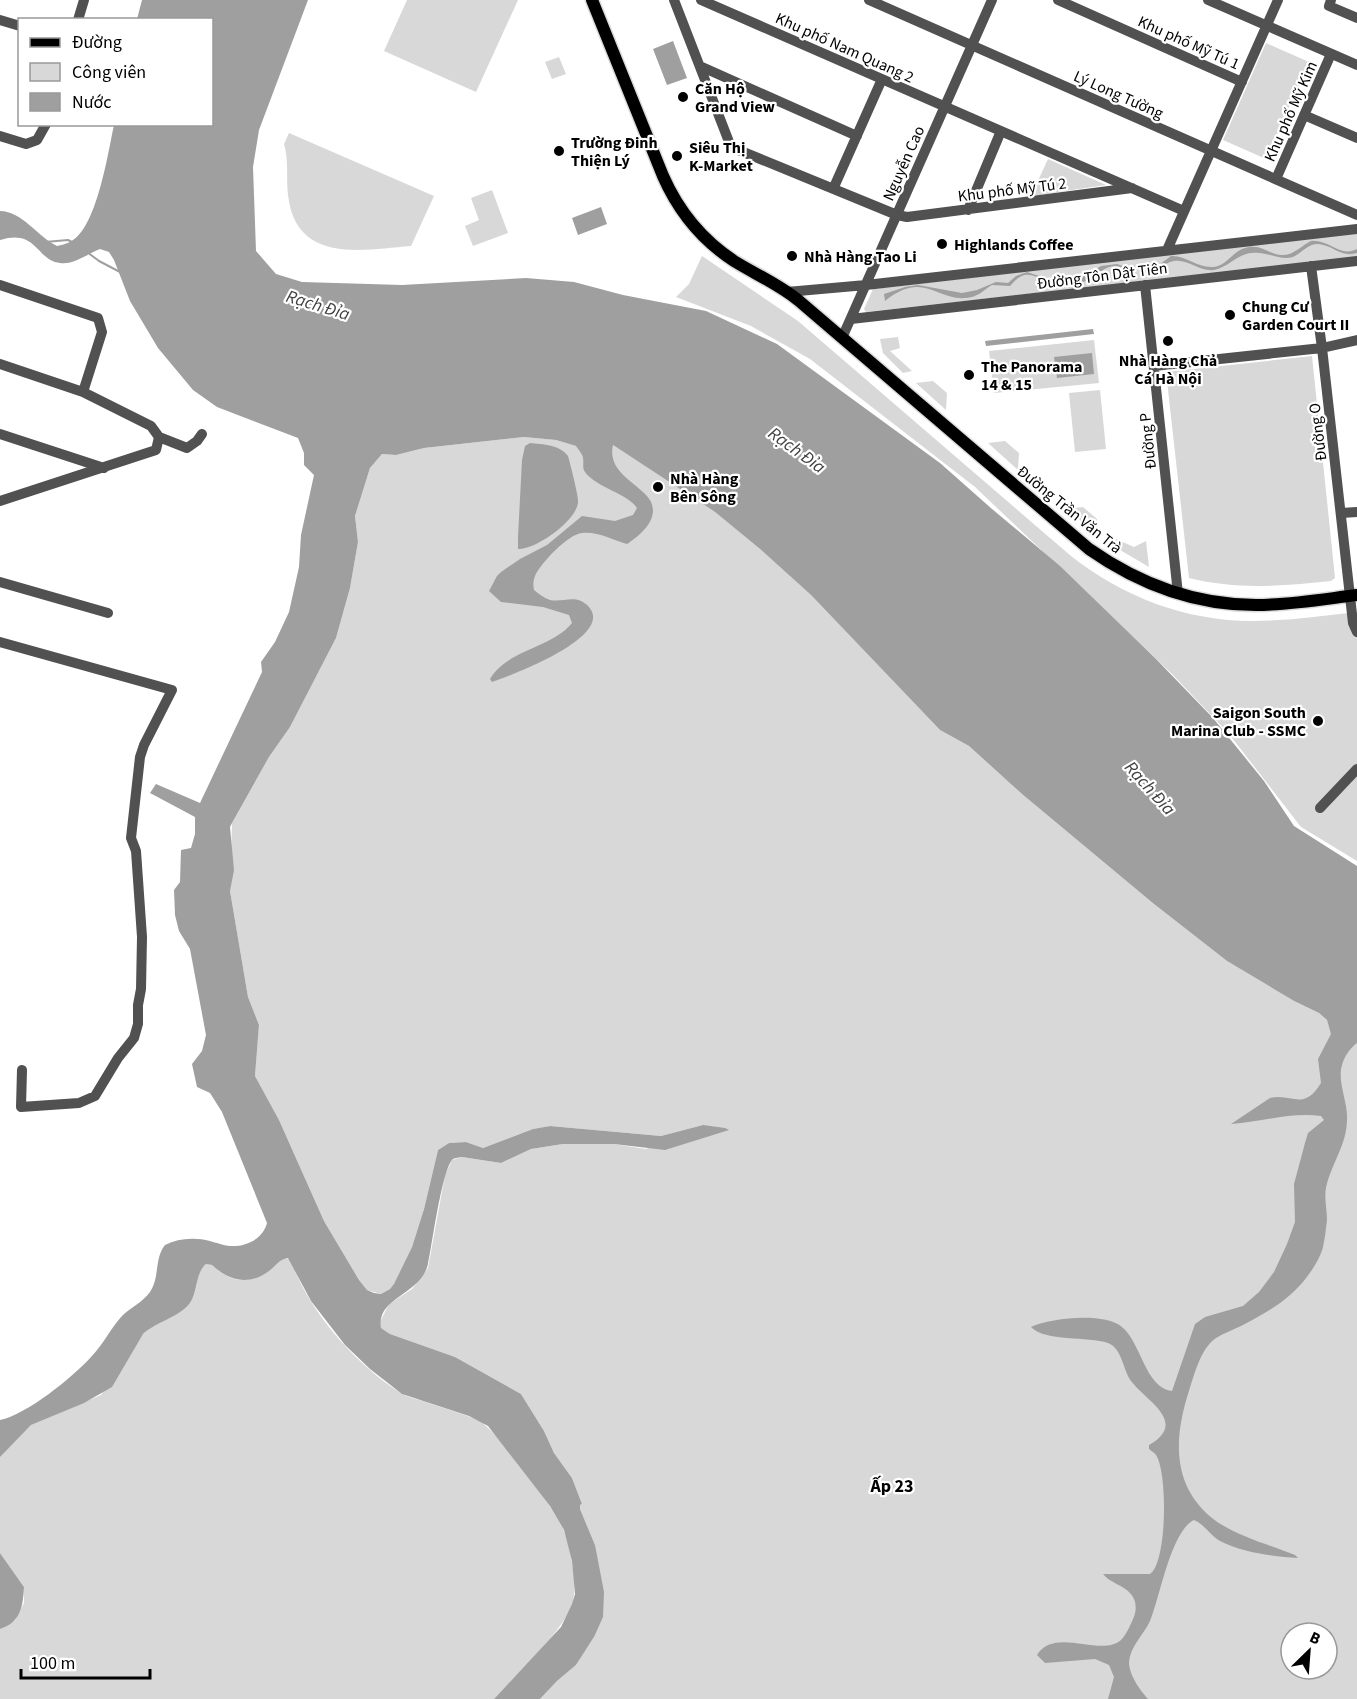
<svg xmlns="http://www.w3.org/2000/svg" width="1357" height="1699" viewBox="0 0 1357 1699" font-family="'Source Sans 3',sans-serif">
<rect width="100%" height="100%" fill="#fff"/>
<path fill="#d8d8d8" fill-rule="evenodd" d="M407 0H518L476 92 384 51Z
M1266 43 1309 62 1266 159 1223 140Z
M559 57 566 74 552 79 545 62Z
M289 133 434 196 411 246C361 250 296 264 288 195 286 179 289 160 284 144Z
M1048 159 1106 185 1031 196Z
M492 190 508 233 473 246 465 226 479 220 471 198Z
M1357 233V257L866 312 864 309 873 289Z
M702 256 798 321 1071 556C1123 597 1186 621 1252 621 1287 621 1322 616 1357 612V861L1301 827 1229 734 1172 674 975 487 810 359 751 326 676 297 689 284Z
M898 337 900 348 890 351 912 371 903 373 883 353 880 339Z
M1094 340 1099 383 994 393 989 351Z
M1312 356 1335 578 1331 581C1283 586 1237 590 1189 578L1166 372Z
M933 381 947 393 946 410 916 383Z
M1100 390 1106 449 1075 452 1069 393Z
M524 437 556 440 576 446 613 445 715 512 760 549 811 595 940 730 969 746 1022 794 1154 904 1227 961 1294 1001 1319 1013 1327 1020 1330 1029 1357 1043V1699H540L557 1681 576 1665 594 1637 595 1545 580 1509V1505L582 1504 572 1478 554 1453 544 1431 521 1394 455 1357 390 1334 381 1328 380 1322 389 1304 412 1289 428 1268 445 1175 452 1160 462 1157 501 1163 531 1149 563 1144H614L646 1149 703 1125 661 1136 550 1126 533 1129 483 1148 466 1142 449 1143 438 1150 424 1209 412 1247 394 1285 390 1289 381 1294 367 1290 359 1280 324 1221 279 1120 255 1076 259 1025 248 997 230 891 232 823 269 757 290 727 336 638 350 588 358 542 355 516 370 468 382 454 396 455 424 448ZM1291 1633H1327V1669H1291Z
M1005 441 1019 453 1018 470 988 443Z
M1083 507 1097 519V535L1067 509Z
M1116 539 1134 547 1146 541 1149 567 1115 547Z
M282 1258 291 1259C306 1309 357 1366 401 1393 407 1397 416 1399 423 1401 442 1408 462 1413 480 1421 502 1437 551 1503 563 1529 571 1546 578 1587 572 1605 560 1635 517 1673 494 1699H0V1629L15 1620 24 1603V1587L0 1553V1457L2 1453 31 1425 101 1395 143 1334C156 1322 180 1317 190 1303 198 1291 195 1274 206 1264L212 1265C239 1290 258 1281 282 1258Z"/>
<path fill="#9f9f9f" d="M142 0H308L259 130 253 167 256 251 276 274 302 282 402 285 526 278 574 282 623 295 706 311 777 344 940 463 992 509 1060 566 1156 659 1213 718 1264 781 1294 826 1357 866V1043C1350 1048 1344 1057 1342 1065 1337 1082 1348 1102 1347 1119 1347 1145 1331 1164 1326 1188 1324 1198 1327 1209 1327 1220 1326 1228 1325 1238 1323 1247 1320 1259 1311 1272 1303 1282 1283 1304 1267 1312 1241 1326 1233 1330 1224 1333 1216 1338 1200 1349 1194 1376 1188 1394 1174 1439 1172 1485 1212 1518 1233 1535 1270 1545 1295 1555L1298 1558C1273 1556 1243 1553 1220 1541 1210 1535 1204 1524 1194 1520 1171 1531 1160 1597 1150 1621 1144 1634 1130 1647 1129 1662 1129 1675 1140 1690 1148 1699H1108L1114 1677 1109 1665 1095 1659 1045 1663 1037 1655C1055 1626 1101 1658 1121 1640 1126 1635 1130 1626 1133 1619 1137 1611 1137 1600 1130 1593 1123 1585 1110 1583 1103 1574H1150C1167 1563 1168 1473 1156 1455 1155 1453 1151 1451 1149 1449V1445C1189 1422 1146 1401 1131 1381 1123 1370 1122 1348 1108 1343 1088 1336 1045 1342 1031 1327 1051 1318 1104 1312 1122 1327 1141 1342 1145 1388 1172 1391L1195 1324 1205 1317 1243 1306 1259 1292 1274 1272 1287 1244 1295 1222 1294 1184 1305 1143 1308 1133 1324 1120 1321 1116C1290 1112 1261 1122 1231 1124L1270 1098C1293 1093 1303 1112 1321 1083L1318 1059 1331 1034 1327 1020 1319 1013 1294 1001 1227 961 1154 904 1022 794 969 746 940 730 811 595 760 549 715 512 613 445C606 474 643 485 651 502 659 520 640 535 627 544 613 540 597 531 582 533 568 534 540 564 535 576 533 581 533 585 534 590 539 594 544 598 550 600 564 603 576 593 589 607 615 637 510 676 492 682L490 679C508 649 552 648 572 623L569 615 543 607 501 602 489 591 497 576 501 572 520 559 547 545 582 516 615 521 633 515 637 508C627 493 597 488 585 472 582 468 584 464 583 458 583 455 578 449 576 446L556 440 524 437 424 448 396 455 382 454 370 468 355 516 358 542 350 588 336 638 290 727 269 757 232 823 230 827 234 870 230 891 248 997 259 1025 255 1076 279 1120 324 1221 359 1280 367 1290 374 1293 381 1294 390 1289 394 1284 412 1247 424 1209 438 1150 449 1143 466 1142 483 1148 533 1129 550 1126 661 1136 703 1125 725 1128 729 1130 665 1150 614 1144H563L531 1149 501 1163 462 1157C460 1157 455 1158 453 1159 442 1168 432 1246 428 1264 421 1295 376 1297 381 1328L390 1334 455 1357 521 1394 544 1431 554 1453 572 1478 582 1504 580 1505V1509L595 1545 604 1592 603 1617 594 1637 576 1665 557 1681 540 1699H494L561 1627 572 1604 575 1594 572 1561 564 1530 550 1506 488 1426 469 1416 402 1394 370 1369 345 1345 311 1301 288 1258C279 1259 276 1266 269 1271 249 1286 229 1281 212 1265L206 1264C195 1274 198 1291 190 1303 180 1317 156 1322 143 1334L112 1387 84 1403 31 1425 0 1457V1420C26 1415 73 1377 91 1357 103 1345 110 1329 122 1316 130 1308 143 1302 150 1292 160 1277 154 1259 165 1245 175 1240 186 1238 197 1239 209 1239 219 1245 230 1246 246 1247 263 1239 267 1223L222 1112 210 1093 197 1087 192 1064 202 1051 206 1035 190 949 179 931 175 915 174 890 180 882 181 850 191 848 195 834V817L150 793 156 784 200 803 262 672 261 662 275 642 289 612 299 567 301 535 314 475 304 465V453L298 438 217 407 193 390 158 348 130 301 114 260 109 252 100 249C87 254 74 265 60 263 37 261 37 228 0 240V211C22 211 38 237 57 246 61 245 66 244 70 242 97 229 108 152 114 125L212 124V20L137 19Z
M673 41 687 78 667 85 653 49Z
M601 207 607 224 578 235 572 218Z
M1311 241C1329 239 1340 258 1357 249V253C1341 258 1333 245 1318 244 1307 244 1302 253 1293 257 1280 261 1266 251 1252 253 1237 254 1229 267 1214 270 1198 272 1186 256 1170 262 1164 264 1159 269 1154 272L1152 270 1171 256C1185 255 1196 267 1211 267 1224 268 1231 254 1242 249 1260 242 1267 254 1282 255 1293 256 1302 245 1311 241Z
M1117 264 1128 268 1126 269C1108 260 1102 273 1088 280 1082 283 1076 285 1070 286 1050 290 1034 268 1020 277 1016 279 1013 283 1010 286L992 285C985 289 980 295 972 297 937 305 926 268 885 301L884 294 905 287 918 285 962 293 977 290 996 282 1008 283 1016 276 1027 272 1051 280H1070L1086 275 1101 266Z
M1093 329 1094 334 986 346 985 341Z
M1092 353 1094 374 1057 378 1054 357Z
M530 443C543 444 560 445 568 456 570 463 579 498 578 502 577 521 535 550 518 549V537L522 460 525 446Z
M0 1553 24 1587C23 1606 21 1622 0 1629Z"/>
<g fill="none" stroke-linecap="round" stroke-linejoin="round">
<path stroke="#9f9f9f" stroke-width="2" d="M45 242 68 240 72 242
M87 252 99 261 120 272"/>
<defs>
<path id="major" d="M592 0 663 176C678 210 702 240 734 261 755 274 778 284 798 300L1089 549C1139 584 1195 605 1256 605 1290 605 1324 599 1357 595"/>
</defs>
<use href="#major" stroke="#dbdbdb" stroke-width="15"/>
<path stroke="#515151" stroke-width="10" d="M674 0 731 147 897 215 907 217 1132 188
M701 0 1184 211
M869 0 1357 215
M1058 0 1242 82
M1208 0 1357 65
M1331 0 1329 6 1357 18
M0 20 20 26
M78 20 84 0
M702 67 857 136
M1304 115 1357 138
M0 136 26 144 37 140 46 124
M1276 179 1331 54
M834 187 882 79
M968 210 1001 131
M1167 250 1278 0
M1311 266 1322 348 1353 623 1357 632
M0 285 98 318 102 332 83 392
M1145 285 1178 594
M787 292 866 285 1357 229
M851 319 1357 261
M842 338 992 0
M0 364 83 392 151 426 159 437 187 448 197 441 202 434
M1154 366 1322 348 1357 340
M0 434 104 468
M0 501 156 450 159 437
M1341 513 1357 512
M0 582 108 613
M0 642 172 690 144 745 140 757 131 838 136 851 142 937 141 989 138 1005V1024L134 1038 118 1058 95 1096 79 1103 21 1107 22 1070
M1320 808 1357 769"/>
<use href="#major" stroke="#000" stroke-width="12"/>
</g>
<g fill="#000" stroke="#fff" stroke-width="2">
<circle cx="683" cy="97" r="6"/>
<circle cx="559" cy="151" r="6"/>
<circle cx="677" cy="156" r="6"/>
<circle cx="942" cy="244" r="6"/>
<circle cx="792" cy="256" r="6"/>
<circle cx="1230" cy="315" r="6"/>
<circle cx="1168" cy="341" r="6"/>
<circle cx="969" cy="375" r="6"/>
<circle cx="658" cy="487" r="6"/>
<circle cx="1318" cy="721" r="6"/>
</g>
<g text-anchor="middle" stroke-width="4.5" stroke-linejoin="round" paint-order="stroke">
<g font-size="16" fill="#000" stroke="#fff">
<text transform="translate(1189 42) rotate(24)" y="6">Khu phố Mỹ Tú 1</text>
<text transform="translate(845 47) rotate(24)" y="6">Khu phố Nam Quang 2</text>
<text transform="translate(1119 94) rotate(24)" y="6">Lý Long Tường</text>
<text transform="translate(1290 111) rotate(-66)" y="6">Khu phố Mỹ Kim</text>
<text transform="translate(903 163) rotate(-66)" y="6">Nguyễn Cao</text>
<text transform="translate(1012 189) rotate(-7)" y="6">Khu phố Mỹ Tú 2</text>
<text transform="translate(1102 275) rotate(-7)" y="6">Đường Tôn Dật Tiên</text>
<text transform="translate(1317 432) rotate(-97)" y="6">Đường O</text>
<text transform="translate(1147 441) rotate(-96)" y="6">Đường P</text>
<text transform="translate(1070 509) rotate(39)" y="6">Đường Trần Văn Trà</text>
</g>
<g font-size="16" font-weight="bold" fill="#000" stroke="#fff" text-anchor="start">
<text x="695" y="94">Căn Hộ<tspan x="695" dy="18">Grand View</tspan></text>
<text x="571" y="148">Trường Đinh<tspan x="571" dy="18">Thiện Lý</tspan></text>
<text x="689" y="153">Siêu Thị<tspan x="689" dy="18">K-Market</tspan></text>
<text x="954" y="250">Highlands Coffee</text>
<text x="804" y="262">Nhà Hàng Tao Li</text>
<text x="1242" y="312">Chung Cư<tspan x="1242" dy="18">Garden Court II</tspan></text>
<text x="1168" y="366" text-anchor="middle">Nhà Hàng Chả<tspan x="1168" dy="18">Cá Hà Nội</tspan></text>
<text x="981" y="372">The Panorama<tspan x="981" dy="18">14 &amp; 15</tspan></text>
<text x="670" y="484">Nhà Hàng<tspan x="670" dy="18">Bên Sông</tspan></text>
<text x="1306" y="718" text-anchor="end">Saigon South<tspan x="1306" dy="18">Marina Club - SSMC</tspan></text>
</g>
<g font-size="18" font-style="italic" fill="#404040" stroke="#fff">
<text transform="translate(318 305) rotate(17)" y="6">Rạch Đỉa</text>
<text transform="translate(797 450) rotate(36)" y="6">Rạch Đỉa</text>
<text transform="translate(1150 788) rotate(48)" y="6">Rạch Đỉa</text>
</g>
<g font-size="18" font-weight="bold" fill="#000" stroke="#fff">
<text x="892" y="1492">Ấp 23</text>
</g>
</g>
<rect x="18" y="18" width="195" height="108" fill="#ffffff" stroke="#999999" stroke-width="1.5"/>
<rect x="30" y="38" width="30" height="9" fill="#000000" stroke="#999999" stroke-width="1.5"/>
<text x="72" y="48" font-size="18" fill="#000000">Đường</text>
<rect x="30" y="63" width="30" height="18" fill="#d8d8d8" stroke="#999999" stroke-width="1.5"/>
<text x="72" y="78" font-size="18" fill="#000000">Công viên</text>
<rect x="30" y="93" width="30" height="18" fill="#9f9f9f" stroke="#999999" stroke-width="1.5"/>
<text x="72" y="108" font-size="18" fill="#000000">Nước</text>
<g transform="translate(1309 1651) rotate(25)"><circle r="28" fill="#ffffff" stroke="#999999" stroke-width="1.5"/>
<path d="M0-4.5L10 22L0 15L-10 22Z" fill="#000000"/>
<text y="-9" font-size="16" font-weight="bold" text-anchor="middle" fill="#000000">B</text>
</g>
<path d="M21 1669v9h129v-9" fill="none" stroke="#000000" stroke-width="3"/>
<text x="30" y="1669" font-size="18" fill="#000000" stroke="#ffffff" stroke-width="4.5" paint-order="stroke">100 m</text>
</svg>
